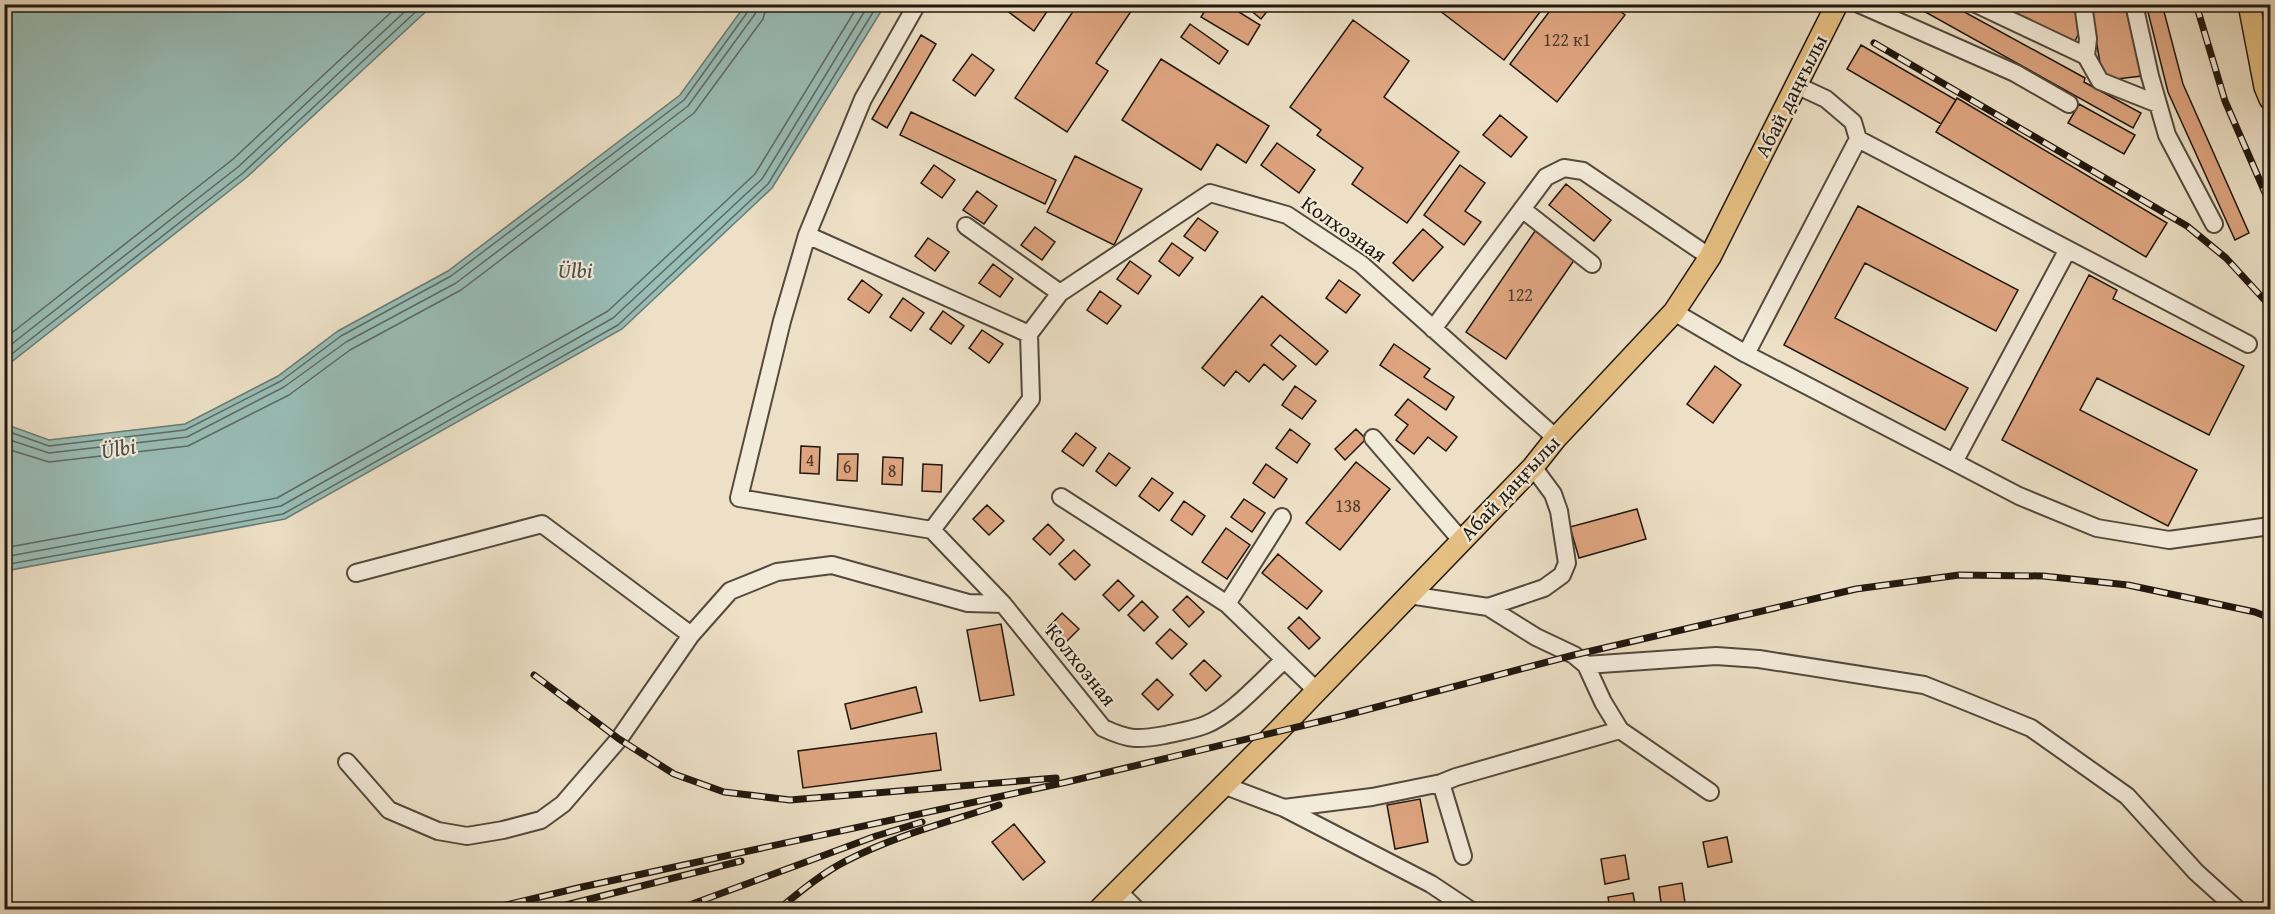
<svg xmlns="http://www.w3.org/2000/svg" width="2275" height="914" viewBox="0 0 2275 914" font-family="'Gentium Book Plus',serif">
<rect width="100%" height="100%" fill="#ede0c6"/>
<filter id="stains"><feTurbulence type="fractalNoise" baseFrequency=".00333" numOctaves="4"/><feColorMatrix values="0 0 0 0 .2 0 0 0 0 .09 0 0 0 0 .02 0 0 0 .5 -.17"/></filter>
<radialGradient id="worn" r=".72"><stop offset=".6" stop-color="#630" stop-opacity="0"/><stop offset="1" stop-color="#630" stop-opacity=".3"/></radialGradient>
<path fill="#99bdb7" stroke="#697b73" stroke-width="1.5" d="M5 4H433V5L247 177 5 367Z
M746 4 885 5 772 188 622 329 285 519 5 571V424L49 440 185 424 278 376 338 331 448 271 680 95Z"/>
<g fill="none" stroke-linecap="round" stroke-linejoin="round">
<path stroke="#5c6a62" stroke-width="1.5" d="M4 339 232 160 400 4
M4 350 238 167 413 4
M4 360 243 173 424 4
M4 430 49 446 185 430 281 381 341 336 451 276 684 100 749 10 750 4
M4 438 49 453 187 437 284 387 346 342 456 283 688 106 755 14 757 4
M4 448 49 462 188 446 289 395 350 350 461 290 694 113 763 19 767 4
M4 548 277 498 608 311 755 174 859 4
M4 557 281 506 613 318 762 179 869 4
M4 565 283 514 618 325 768 184 878 4"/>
</g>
<path fill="#dda47f" stroke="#20170e" stroke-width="1.5" d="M998 4H1052L1034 31Z
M1078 4H1136L1096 63 1108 71 1067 132 1015 98Z
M1209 4H1226L1260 25 1248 45 1201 17Z
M1243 4H1273L1261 19Z
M1431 4H1546L1504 60Z
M1611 4 1625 15 1557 102 1510 64 1555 4Z
M1911 4H1950L2085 78 2084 82 2141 113 2133 128Z
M1992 4H2068L2077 9 2081 29 2074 43Z
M2090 4H2125L2142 76 2108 80 2100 63Z
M2146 4H2162L2183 84 2249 233 2235 240 2168 92Z
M1353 20 1409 61 1384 97 1459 152 1407 223 1352 184 1363 168 1317 135 1321 130 1290 107Z
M1190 24 1228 51 1219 64 1181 37Z
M921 35 936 44 887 128 872 119Z
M1861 45 1956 100 1941 124 1847 69Z
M972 54 994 70 975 96 953 80Z
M1161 59 1269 126 1246 163 1217 144 1201 170 1122 120Z
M1957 98 2167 223 2146 257 1936 132Z
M2079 104 2135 135 2124 154 2068 123Z
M911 112 1056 180 1045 204 900 135Z
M1500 115 1527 137 1511 157 1483 135Z
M1277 143 1315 170 1299 193 1261 165Z
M1075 156 1142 189 1114 245 1047 212Z
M934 165 955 180 942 198 921 183Z
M1460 165 1485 183 1465 211 1481 222 1464 245 1424 215Z
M1566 184 1611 220 1594 241 1549 205Z
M977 191 997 206 984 224 963 210Z
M1858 206 2018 290 1996 331 1865 263 1835 318 1968 388 1945 430 1784 345Z
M1198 218 1218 232 1205 251 1184 236Z
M1035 227 1055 242 1042 260 1021 245Z
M1423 229 1443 247 1413 281 1393 263Z
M1535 231 1575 259 1506 359 1466 332Z
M928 238 949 252 935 271 915 256Z
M1172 243 1193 258 1179 276 1159 261Z
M1130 261 1151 276 1138 294 1117 279Z
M993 264 1013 279 1000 297 979 283Z
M2089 275 2117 290 2113 299 2244 366 2209 435 2097 378 2080 410 2197 470 2168 526 2002 440Z
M862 280 882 295 869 313 848 299Z
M1339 280 1360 295 1346 313 1326 298Z
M1100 291 1121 306 1107 324 1087 310Z
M1262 296 1328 351 1316 365 1280 335 1271 345 1296 366 1283 380 1264 364 1249 382 1236 371 1224 386 1202 368Z
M903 298 924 313 911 331 890 317Z
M943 311 964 326 951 344 930 329Z
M982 330 1003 344 989 363 969 348Z
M1394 344 1430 369 1424 377 1454 397 1446 410 1380 365Z
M1715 366 1741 385 1713 423 1687 404Z
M1295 386 1316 401 1302 419 1282 405Z
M1408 399 1457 437 1446 451 1428 437 1414 454 1396 440 1408 425 1395 415Z
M1290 429 1310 444 1297 463 1276 448Z
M1356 429 1366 439 1345 460 1335 449Z
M1076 433 1096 448 1083 466 1062 451Z
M801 446 820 447 819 474 800 473Z
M1109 453 1130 468 1116 486 1096 471Z
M838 454H858L857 481 837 480Z
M883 457 903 458 902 485 882 484Z
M1356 462 1390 489 1340 550 1306 523Z
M923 464 942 465 941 492 922 491Z
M1266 464 1287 479 1274 498 1253 483Z
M1152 478 1173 493 1159 511 1139 496Z
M1244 499 1265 513 1252 532 1231 517Z
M1184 501 1205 516 1192 535 1171 520Z
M987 505 1004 521 989 535 973 519Z
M1637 509 1646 539 1579 558 1570 527Z
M1048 524 1064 540 1050 555 1033 539Z
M1226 528 1250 545 1227 579 1202 562Z
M1074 550 1090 565 1075 580 1059 564Z
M1278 554 1322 591 1307 609 1262 573Z
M1118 580 1134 596 1119 611 1103 595Z
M1187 596 1204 612 1189 627 1173 610Z
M1142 601 1158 617 1144 631 1128 615Z
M1062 613 1079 629 1064 644 1048 628Z
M1299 617 1320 638 1309 649 1288 628Z
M1001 624 1014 695 980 701 967 630Z
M1170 629 1187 644 1172 659 1156 643Z
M1204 660 1221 676 1206 691 1190 674Z
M1157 679 1173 695 1158 710 1142 694Z
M916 687 922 712 851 729 845 704Z
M936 733 941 770 803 788 798 751Z
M1420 799 1428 842 1395 849 1387 805Z
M1014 824 1045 862 1023 880 992 842Z
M1727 837 1732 862 1708 867 1703 842Z
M1625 855 1629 879 1605 884 1601 859Z
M1682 883 1686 909 1662 910 1659 887Z
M1633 893 1636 910H1610L1608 897Z"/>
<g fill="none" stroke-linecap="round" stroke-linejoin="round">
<defs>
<path id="minor" d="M917 4 863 99 807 235 782 321 739 498 932 530 1003 604 1103 728C1129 740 1137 740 1165 735 1178 732 1192 730 1205 725 1233 714 1261 681 1283 661
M1859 4 2015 73 2069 104
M1976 4 2086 56 2100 81 2158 104
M2083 4 2088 39 2086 56
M2134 4 2150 76 2167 135 2214 224
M1796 85 1826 99 1853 122 1858 139
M1522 209 1592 264
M966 226 1060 293
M807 235 1029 334
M1674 312 1746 354 1858 139 2248 344
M1433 329 1546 177 1564 168 1583 171 1710 257
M1746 354 1954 462 2067 251
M1373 438 1461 540
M1954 462 2019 496 2097 528 2169 540 2270 526
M1061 497 1227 604 1317 691
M932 530 1031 399 1029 334 1060 293 1210 193 1287 215 1361 264 1556 438
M356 573 542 524 691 635 730 591 777 572 832 565 968 603 1003 604
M1409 595 1488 607 1544 588 1562 575 1567 563 1559 511 1553 494 1533 467
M1227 604 1282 517
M1488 607 1536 637 1574 655 1586 665 1603 702 1620 730
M1586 665 1716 656 1759 659 1924 685 1962 700 2031 728 2127 796 2196 872 2238 910
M347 762 389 810 438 831 467 836 503 830 541 820 563 804 619 739 691 635
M1441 783 1463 856
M1223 785 1284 808 1372 797 1441 783 1456 777 1620 730 1710 792
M1284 808 1431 884 1470 910
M1118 891 1137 910"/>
<path id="major" d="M2249 4 2265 87 2270 99
M1099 910 1279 730 1533 467 1556 438 1674 312 1710 257 1837 4"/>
</defs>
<use href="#minor" stroke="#53493c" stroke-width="20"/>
<use href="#major" stroke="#20170e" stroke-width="24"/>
<use href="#minor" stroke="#f3ebda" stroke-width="16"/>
<use href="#major" stroke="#e6c083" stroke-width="21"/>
<defs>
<path id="rail" d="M2196 4 2225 101 2270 204
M1874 43 2187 226 2226 258 2270 306
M534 675 619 739 674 774 724 792 790 800 1056 778
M485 910 582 887 1067 782 1339 717 1574 655 1856 589 1959 575 2043 576 2128 585 2255 612 2270 618
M546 910 741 861
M676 910 876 836 922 822
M778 910C799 892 822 873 846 861 894 836 948 822 999 805"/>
</defs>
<use href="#rail" stroke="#20170e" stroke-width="7"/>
<use href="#rail" stroke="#f3ebda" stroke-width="4.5" stroke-dasharray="14" stroke-linecap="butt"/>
</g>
<g text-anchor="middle" stroke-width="4.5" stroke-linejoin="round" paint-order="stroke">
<g font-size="18" fill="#4f3a2a">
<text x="1567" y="46">122 к1</text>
<text x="1520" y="301">122</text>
<text x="810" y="466">4</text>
<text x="847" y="473">6</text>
<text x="892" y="477">8</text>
<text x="1348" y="512">138</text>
</g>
<g font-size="21" fill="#20170e" stroke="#f3ebda">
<text transform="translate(1791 96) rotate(-63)" y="7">Абай даңғылы</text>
<text transform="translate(1344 229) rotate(35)" y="7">Колхозная</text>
<text transform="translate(1510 488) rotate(-47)" y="7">Абай даңғылы</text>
<text transform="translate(1081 665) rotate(51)" y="7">Колхозная</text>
</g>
<g font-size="22" font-style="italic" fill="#4a5149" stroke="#f3ebda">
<text x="575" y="278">Ülbi</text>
<text transform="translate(118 448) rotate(-9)" y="8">Ülbi</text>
</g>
</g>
<rect width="2275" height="914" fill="none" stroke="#ede0c6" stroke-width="24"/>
<rect x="6" y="6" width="2263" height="902" fill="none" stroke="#20170e" stroke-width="3"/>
<rect x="12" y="12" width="2251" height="890" fill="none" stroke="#20170e" stroke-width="1.5"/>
<rect width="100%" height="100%" filter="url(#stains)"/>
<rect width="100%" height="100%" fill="url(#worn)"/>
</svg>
